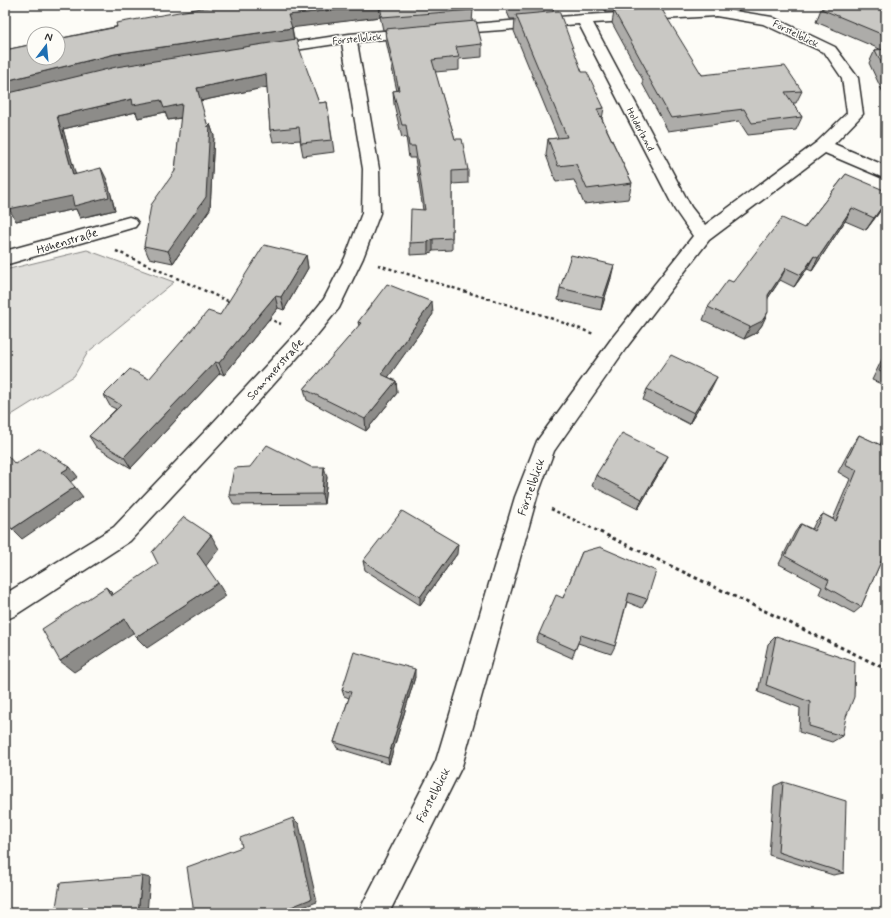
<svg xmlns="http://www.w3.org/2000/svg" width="891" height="918" viewBox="0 0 891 918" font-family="Mynerve,sans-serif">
<rect width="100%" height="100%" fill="#fdfcf7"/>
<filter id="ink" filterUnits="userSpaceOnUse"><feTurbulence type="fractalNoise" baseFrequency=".025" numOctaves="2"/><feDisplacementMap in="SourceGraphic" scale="8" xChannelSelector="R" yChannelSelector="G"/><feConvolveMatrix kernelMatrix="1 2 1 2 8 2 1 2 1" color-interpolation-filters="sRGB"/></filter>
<g filter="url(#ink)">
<path fill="#dfdeda" stroke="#858482" d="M87 250 174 282 88 352 74 376 5 419V270Z"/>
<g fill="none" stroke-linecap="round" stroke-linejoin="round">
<defs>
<path id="minor" d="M716 8 772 17 835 47 858 78 863 114 834 144 886 166V179L825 153 709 240 626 348 554 451 537 497 462 766 389 913H358L436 761 515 497 537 441 612 338 693 236 675 210 579 24 448 34 443 33 441 30 443 27 448 26 584 15ZM716 16 763 24 825 53 842 78 847 113 817 142 705 225 691 207 593 23Z
M416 28 421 29 423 32 421 35 357 42 379 169 380 213 363 258 339 308 313 340 226 438 130 541 14 616 5 620V594L114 527 210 426 299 330 324 299 345 258 362 213 363 169 342 43 269 54 264 53 262 50 264 47 349 34Z
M129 217 135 219 138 223 135 227 5 265V251Z"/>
</defs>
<use href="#minor" stroke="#2b2b2b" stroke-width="3"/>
<path stroke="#2b2b2b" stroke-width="2.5" stroke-dasharray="3 3" stroke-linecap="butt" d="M116 251 230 302
M378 265 542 315 594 334
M268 318 281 324
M551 509 602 533"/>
<path stroke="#2b2b2b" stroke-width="3" stroke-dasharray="3.5 3.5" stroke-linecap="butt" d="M600 532 886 669"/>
<use href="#minor" fill="#fdfcf7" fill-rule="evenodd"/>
</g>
<path fill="#adaca9" stroke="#2b2b2b" d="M219 5H471L473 10 472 22 482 44V57L459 59V70L435 72 455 139 468 170V183L452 184V250L433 251 428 254 410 255V243L423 210 415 158H409L406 137 402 138 394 104 393 91H397L386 41 385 30H383L379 12 380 17 292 27 294 39 319 103 327 102 334 152 303 156 300 140 273 142 270 130 267 87 200 101 208 127 210 124 214 136 210 209 173 263 149 258 144 246 175 171 181 118 168 120 165 112 138 118 136 112 63 129 75 174 107 180 115 210 80 218 76 209 16 221 5 50Z
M504 5H554L553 12 582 72 604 108 602 119 632 183 628 199 584 204 574 180 556 182 546 155 548 139 558 138 514 31 515 19H510Z
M602 5H652L651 9 702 75 802 91 796 103H793L802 117 796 130 748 135 739 121 668 131 642 83 643 80 612 23 614 12H606Z
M886 8V99L869 63 875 50H882L816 22 821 9H884Z
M846 174 884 206 866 230 845 221 812 271 807 269 794 287 780 280 768 298 762 325 756 333 744 339 703 320 708 307 733 282 804 228Z
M306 255 308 268 284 310 278 308 224 375 220 373 131 468 96 447 89 436 116 409 110 406 104 395 149 379 220 315Z
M611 278 601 310 558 300 560 288Z
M433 314 388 377 396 381 397 393 366 431 307 400 304 389 359 326 358 322Z
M886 351V386L872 380Z
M647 389H711L689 424 643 400Z
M886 431V550L861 607 854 613 819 594 822 587 779 564 795 532 801 524 812 529 816 521 823 514 833 519 850 479 838 472 853 444 859 435 880 445Z
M663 466 638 509 592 486 596 475Z
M327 477 324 504 234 505 229 495Z
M582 552 647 599 642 608 627 602 615 646 611 654 578 643 572 658 536 642 539 634 563 598Z
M457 554 420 605 365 570 363 561Z
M776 636 842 736 832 742 799 732 800 708 758 692 768 644Z
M415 677 389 764 337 748 334 742 349 698 344 696 342 690Z
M783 782 844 873 833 875 769 855 774 786Z"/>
<path fill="#8d8c89" stroke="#2b2b2b" d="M376 5H379L380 17 290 28 288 15Z
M292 28 294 41 5 96V81L115 54Z
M266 74 268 87 200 101 197 88Z
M132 99 161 100 182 104 186 117 168 120 165 112 138 118 136 112 63 129 79 187 73 175 57 116Z
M210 124 214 136 210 209 173 263 168 251Z
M101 168 107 180 115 210 80 218 76 209 16 221 9 209Z
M886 201V202L884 206 866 230 874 218Z
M852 208 845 221 812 271 818 258Z
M433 239V251L428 254V242Z
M306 255 308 268 284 310 281 297Z
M814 256 807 269 794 287 801 275Z
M614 265 611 278 601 310 603 298Z
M786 268 780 280 762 307 768 295Z
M275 296 278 308 224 375 219 363Z
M432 302 433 314 382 386 381 374Z
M768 312 762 325 756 333 744 339 750 327Z
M215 362 220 373 131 468 124 457Z
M717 377 711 389 689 424 694 413Z
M396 381 397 393 366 431 365 419Z
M668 456 663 466 638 509 642 499Z
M70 467 78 477 70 482 62 472Z
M324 467 327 477 324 504 322 494Z
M75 487 83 497 22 539 12 529Z
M211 535 219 549 205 567 197 553Z
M458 544 457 554 420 605V597Z
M218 583 226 596 147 648 136 637Z
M106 587 118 599 111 596Z
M125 619 136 631 74 672 60 661Z
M415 669V677L389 764 388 758Z
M293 818 299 824 317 902 287 913H276Z
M142 876 150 878 147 913H138Z"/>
<path fill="#c9c8c4" stroke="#2b2b2b" d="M219 5H376L288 15 292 28 115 54 5 81V50L34 44V58H58V39L117 27 116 23Z
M380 5H471L473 10 382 17Z
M510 5H535L511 7Z
M831 5H876L884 9 886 8V36L821 9Z
M661 8 702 75 785 66 802 91 785 92 802 117 752 123 744 109 671 118 645 71H647L614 11Z
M559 11 582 72H587L604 108 597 109 632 183 587 189 576 164 558 166 548 139 567 137 516 15Z
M476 21 482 44 456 47 459 57 432 60 455 139H462L468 170 452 171V238L433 239 428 242 410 243 411 209 425 210 415 146H409L406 125H402L393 91 399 90 385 29Z
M296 39 319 103 327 102 332 140 301 143 299 127 270 130 266 74 197 88 208 127 210 124 206 197 168 251 144 246 151 205 175 171 182 104 164 108 161 100 133 105 132 99 57 116 73 175 101 168 109 197 74 206 72 196 9 209 5 189V94L116 67Z
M886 49V72L875 50Z
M846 174 886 191V201L874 218 852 208 818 258 814 256 801 275 786 268 768 295V312L762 321 750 327 708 307 728 280 733 282 782 218 804 228Z
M264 245 306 255 281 297 275 296 219 363 215 362 124 457 89 436 121 405 104 395 130 369 149 379 208 311 220 315Z
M571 255 614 265 603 298 560 288Z
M387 284 432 302 381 374 396 381 365 419 304 389 361 323 358 322Z
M671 355 717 377 694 413 647 389Z
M886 356V374L879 371Z
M622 433 668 456 642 499 596 475Z
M859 435 883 446 886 439V550L861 607 826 587 829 580 785 556 801 524 814 531 823 514 836 521 857 470 845 464Z
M267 445 311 467H324L322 494 229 495 234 468 250 467Z
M40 448 70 467 62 472 75 487 12 529 5 521V455L6 454 15 464Z
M402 511 458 544 420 597 363 561Z
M184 517 211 535 197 553 218 583 136 637 125 619 60 661 42 629 106 587 111 596 158 564 152 552Z
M600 547 656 571 647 599 629 593 615 646 581 635 575 650 539 634 556 595 563 598 582 552Z
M776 636 855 662 854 697 846 717 842 736 809 726 810 702 766 685Z
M354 652 415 669 388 758 334 742 351 692 342 690Z
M783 782 846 801 844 873 778 852Z
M293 818 311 899 276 913H194L187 867 242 847 240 838Z
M142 876 138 913H55L60 883Z"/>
</g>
<g text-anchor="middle" stroke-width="3" stroke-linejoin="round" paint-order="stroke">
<g font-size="10" fill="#2b2b2b" stroke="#fdfcf7">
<text transform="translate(796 33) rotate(26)" y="4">Förstelblick</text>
<text transform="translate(357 38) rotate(-6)" y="4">Förstelblick</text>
<text transform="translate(641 129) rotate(62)" y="4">Holderland</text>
</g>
<g font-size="12" fill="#2b2b2b" stroke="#fdfcf7">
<text transform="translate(67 241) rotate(-17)" y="4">Höhenstraße</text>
<text transform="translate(275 369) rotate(-48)" y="4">Sommerstraße</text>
<text transform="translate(531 487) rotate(-71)" y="4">Förstelblick</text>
<text transform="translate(433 795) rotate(-63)" y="4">Förstelblick</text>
</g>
</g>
<rect width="891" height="918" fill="none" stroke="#fdfcf7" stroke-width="20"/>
<rect x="10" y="10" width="871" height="898" fill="none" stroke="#2b2b2b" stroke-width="1.5" filter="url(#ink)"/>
<g transform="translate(46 46) rotate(16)"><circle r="19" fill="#fdfcf7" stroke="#a9a8a5"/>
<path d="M0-3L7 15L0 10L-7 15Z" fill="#1f6fb2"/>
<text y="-6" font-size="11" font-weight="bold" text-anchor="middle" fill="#2b2b2b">N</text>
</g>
</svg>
